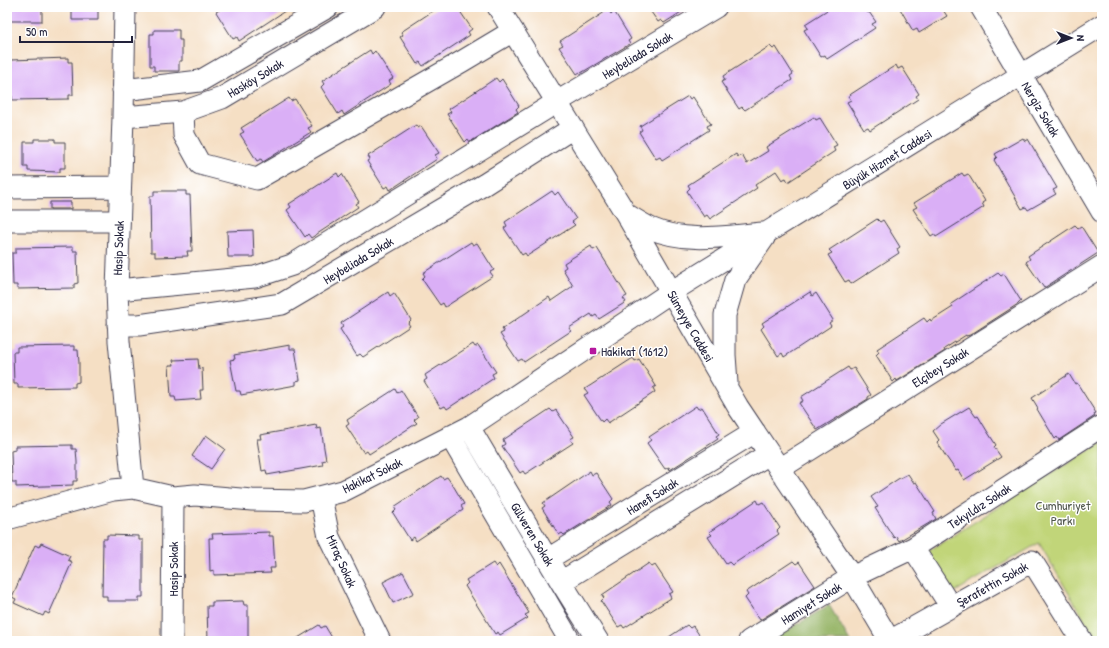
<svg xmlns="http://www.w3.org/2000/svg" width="1109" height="648" viewBox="0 0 1109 648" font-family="'Patrick Hand',sans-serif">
<rect width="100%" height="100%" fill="#fff"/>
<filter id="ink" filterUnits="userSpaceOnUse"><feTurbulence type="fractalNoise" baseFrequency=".025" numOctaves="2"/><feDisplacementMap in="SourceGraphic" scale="8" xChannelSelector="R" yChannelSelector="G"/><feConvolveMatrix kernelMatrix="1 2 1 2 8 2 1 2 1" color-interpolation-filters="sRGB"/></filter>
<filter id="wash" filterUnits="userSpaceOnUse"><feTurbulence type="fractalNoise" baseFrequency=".012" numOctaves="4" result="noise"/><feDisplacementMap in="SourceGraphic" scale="16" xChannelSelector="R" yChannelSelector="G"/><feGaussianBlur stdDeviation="0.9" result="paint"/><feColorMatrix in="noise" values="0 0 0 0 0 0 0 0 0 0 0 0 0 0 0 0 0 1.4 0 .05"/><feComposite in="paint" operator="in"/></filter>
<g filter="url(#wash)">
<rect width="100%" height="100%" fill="#f5dfc4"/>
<path fill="#c1d579" stroke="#727c5a" d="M1102 442V641H1097L1039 543 951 594 927 552Z"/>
<path fill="#98b669" stroke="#5d6c52" d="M829 605 850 641H770Z"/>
<g id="blocks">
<path fill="#daaff6" d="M10 7H42V21H10Z
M72 7H98V20H72Z
M224 7H291L239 41 237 37 233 39 216 12Z
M439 7H457L472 29 468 32 470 35 423 66 420 62 417 64 400 37 403 35 401 32Z
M653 7H689L664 23 661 20 658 22 651 12 655 9Z
M832 7H864L868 13 869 12 876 22 872 24 875 28 827 59 825 55 821 57 804 30 808 28 805 24Z
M899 7H941L947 16 919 33 917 29 913 31Z
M608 10 611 14 614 11 631 39 628 41 630 44 581 73 580 72 577 74 559 47 563 45 560 41Z
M154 30H179V40H182V61H179V71H154V66H150V34H154Z
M770 46 773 49 776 47 793 74 790 76 792 80 745 110 742 107 739 109 721 82 725 80 723 76Z
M370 50 372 54 375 51 393 78 389 81 391 84 344 115 342 111 338 114 321 87 324 84 322 81Z
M68 58V62H72L73 95H69V99L12 100V96H8L7 64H11V60Z
M896 65 898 69 902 67 919 94 916 96 918 99 870 130 868 127 864 129 847 102 851 100 848 96Z
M496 78 499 82 502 79 519 106 516 109 518 112 470 142 468 139 465 142 447 114 451 112 449 109Z
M688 96 690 99 693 97 700 108 711 124 707 126 709 130 662 160 660 157 656 159 639 132 642 130 640 126Z
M289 98 291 101 295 99 312 126 308 128 311 132 263 162 261 159 257 161 240 134 244 132 241 128Z
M814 117 816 120 820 118 837 145 833 147 835 151 788 182 786 178 782 180 776 171 755 185 757 188 710 219 707 215 704 217 687 191 690 188 688 185 736 154 738 157 742 155 747 164 768 151 766 147Z
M416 125 418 128 421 126 439 153 435 155 437 159 390 190 388 186 384 188 367 161 370 159 368 156Z
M1023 138 1025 141 1028 139 1057 188 1053 190 1056 194 1028 210 1026 207 1022 209 994 160 997 157 995 154Z
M34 139H55V142H65V168H60V172L28 171V167H24V142H34Z
M337 173 339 177 342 174 359 202 356 204 358 207 311 238 308 234 305 237 287 210 291 207 289 204Z
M962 173 964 176 968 174 985 201 982 203 984 207 936 237 934 234 931 236 913 209 917 207 914 203Z
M154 191H186V195H190L192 251H187L188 256 155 257V252H151L150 196H154Z
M552 191 555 195 558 192 576 219 572 222 575 225 527 256 525 253 522 255 504 228 507 226 505 222Z
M50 202H71V209H50Z
M877 219 880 222 883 220 890 231 900 247 897 249 899 253 851 284 849 280 845 282 828 255 832 253 829 250Z
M1075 225 1078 228 1081 226 1098 253 1044 288 1026 262 1030 259 1028 256Z
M253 230 254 257H228L227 231Z
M471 242 473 245 477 243 487 259 494 270 490 272 493 276 445 307 443 303 440 305 422 279 425 276 423 273Z
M591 246 593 250 597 248 627 296 623 298 626 302 599 319 596 315 593 317 591 314 569 328 571 331 524 362 522 359 518 361 500 334 504 332 502 329 549 297 551 301 573 286 563 269 566 267 564 263Z
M73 247V251H77L78 283 74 284V288L17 289V285H13L12 253H16V248Z
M998 273 1001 276 1004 274 1021 301 1018 304 970 335 966 336V335L944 349 945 351 897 381 896 379 893 382 876 355 879 352 877 349 924 318 927 322 930 319 931 321 953 307 951 304Z
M388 292 390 296 394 293 401 304 411 320 408 323 410 326 363 357 360 354 357 356 340 329 343 327 341 323Z
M810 292 812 296 816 293 833 320 829 323 831 326 784 357 782 353 778 356 761 329 764 326 762 323Z
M473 344 475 347 478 345 496 372 492 374 494 378 447 409 445 406 441 408 424 381 427 379 425 375Z
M290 345V349H295L300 380 296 381V385L241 395 240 391H236L230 360 235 359 234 355Z
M74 346V350H78L79 363V382L75 383V387L18 388V384H14L13 352H17V347Z
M633 358 635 361 639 359 656 386 653 388 655 392 608 423 605 419 602 422 584 395 588 393 585 389Z
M198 359 199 369 202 368 203 390H200L201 399 176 401 175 397H171L169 365H174L173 360Z
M848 367 850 370 854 368 871 395 868 397V399L817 430 799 403 803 401 801 397Z
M1069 374 1075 384 1077 383 1096 413 1094 414 1095 416 1059 440 1057 437 1055 439 1037 409 1038 408 1032 398Z
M395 389 397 393 401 390 418 417 414 420 417 423 369 454 367 451 364 453 346 426 349 424 347 420Z
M696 406 698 409 702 407 719 434 716 436 718 439 670 470 669 467 665 469 647 443 651 440 649 437Z
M969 407 976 417 978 416 987 431 996 445 994 447 1001 457 964 480 958 470 956 471 945 455 937 442 939 440 933 431 941 424Z
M550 409 553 412 556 410 574 437 570 439 573 443 525 474 523 471 520 473 502 446 505 444 503 440Z
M316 425 317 429 321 428 324 448 326 460 322 461 323 465 267 475 266 470 262 471 257 439H261L260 435Z
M206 435 225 449 211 469 192 456Z
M72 445V449H76L77 462V481H73V485L16 487V482H12L11 451 15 450V446Z
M590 471 592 475 596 473 613 499 610 502 612 505 564 535 562 533 559 535 542 508 545 506 543 503Z
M908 474 914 483 916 482 935 512 933 513 936 519 899 541 896 536 894 538 875 508 878 507 871 497 898 479Z
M441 476 443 479 447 477 454 487 464 504 461 506 463 510 416 541 414 537 410 540 393 513 396 510 394 507Z
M757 500 759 504 763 502 780 528 777 531 779 534 732 565 729 562 726 564 708 537 712 535 709 532Z
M269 532V536H273L275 568H270L271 573 214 575V570L210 571 209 538H213L212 534Z
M107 535 139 536V540H143V597H139V601H107V596H102L103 539H107Z
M41 543 70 556 68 560 72 562 49 614 45 612 43 616 14 603 16 599 12 597 35 545 39 547Z
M793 561 796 564 799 562 815 586 760 620 745 598 748 595 746 592Z
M493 563 496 567 499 564 529 613 525 615 528 618 500 635 498 632 495 634 465 586 468 583 466 580Z
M649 563 652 567 655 565 673 592 669 594 671 598 624 628 622 625 618 627 601 601 604 598 602 595Z
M403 572 414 593 393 603 383 582Z
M243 601 244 605H248V641H208L207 606H212V602Z
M319 625 321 628 325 626 334 641H293Z
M687 625 690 628 693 626 700 636 697 638 699 641H663Z"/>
</g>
</g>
<g filter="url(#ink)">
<use href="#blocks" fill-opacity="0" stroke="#423e50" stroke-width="1"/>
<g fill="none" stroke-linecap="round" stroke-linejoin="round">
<defs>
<path id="minor" d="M125 7 123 117 117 290 119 341 133 488
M498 7 626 214 738 407 852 577 890 641
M981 7 1102 212
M123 90 200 81 328 7
M183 112 184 135 200 164 257 179 461 62 513 31
M123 117 183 112 222 98 375 7
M7 188 120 187
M626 214C634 219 642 224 650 228 687 244 725 236 763 233
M7 221H119
M117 290 255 277 292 265 557 102 716 7
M118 325H139L282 304 485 184 573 128
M727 383 725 355V315L735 280 764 238
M469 427 561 582 598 641
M450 436 570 641
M779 469 1102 266
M321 497 329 537 380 641
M7 519 113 490 133 488 173 497 195 495 252 500 304 501 343 491 469 427 671 292 1102 25
M913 548 951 607
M548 559 755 432
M561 582 769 454
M172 641 173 497
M749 641 852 577 913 548 1102 426
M890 641 1032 561 1082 641"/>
</defs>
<use href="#minor" stroke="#423e50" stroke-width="23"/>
<use href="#minor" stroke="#fff" stroke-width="21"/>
</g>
</g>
<rect fill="#b5179e" stroke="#fff" stroke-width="1.5" x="589" y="347" width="8" height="8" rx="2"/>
<g text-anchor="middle" stroke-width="3" stroke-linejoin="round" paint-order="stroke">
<g font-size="13" fill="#22223b" stroke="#fff">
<text transform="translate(637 55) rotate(-31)" y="5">Heybeliada Sokak</text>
<text transform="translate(255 78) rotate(-31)" y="5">Hasköy Sokak</text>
<text transform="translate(1041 109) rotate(59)" y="5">Nergiz Sokak</text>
<text transform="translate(887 159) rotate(-32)" y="5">Büyük Hizmet Caddesi</text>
<text transform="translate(118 248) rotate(-88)" y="5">Hasip Sokak</text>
<text transform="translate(358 260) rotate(-31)" y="5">Heybeliada Sokak</text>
<text transform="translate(691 326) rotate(60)" y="5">Sümeyye Caddesi</text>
<text transform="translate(940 367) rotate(-32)" y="5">Elçibey Sokak</text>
<text transform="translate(372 475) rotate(-26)" y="5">Hakikat Sokak</text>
<text transform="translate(652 496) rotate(-32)" y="5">Hanefi Sokak</text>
<text transform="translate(979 506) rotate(-33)" y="5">Tekyıldız Sokak</text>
<text transform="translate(533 534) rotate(59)" y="5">Gülveren Sokak</text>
<text transform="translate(342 561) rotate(66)" y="5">Miraç Sokak</text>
<text transform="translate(173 569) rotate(-90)" y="5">Hasip Sokak</text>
<text transform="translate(992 584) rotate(-29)" y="5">Şerafettin Sokak</text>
<text transform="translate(811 603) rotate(-32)" y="5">Hamiyet Sokak</text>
</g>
<g font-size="13" fill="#22223b" stroke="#fff" text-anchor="start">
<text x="601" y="356">Hakikat (1612)</text>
</g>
<g font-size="13" fill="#52584e" stroke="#fff">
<text x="1063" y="510">Cumhuriyet<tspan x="1063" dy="15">Parkı</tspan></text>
</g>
</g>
<rect width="1109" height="648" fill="none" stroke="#fff" stroke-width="24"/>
<g transform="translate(1071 38) rotate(90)" stroke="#ffffff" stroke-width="3" paint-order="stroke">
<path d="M0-3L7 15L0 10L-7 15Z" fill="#22223b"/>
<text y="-6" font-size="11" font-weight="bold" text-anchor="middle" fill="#22223b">N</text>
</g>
<path d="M20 36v6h112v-6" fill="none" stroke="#22223b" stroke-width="2"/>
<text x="26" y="36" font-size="12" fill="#22223b" stroke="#ffffff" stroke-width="3" paint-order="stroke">50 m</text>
</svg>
